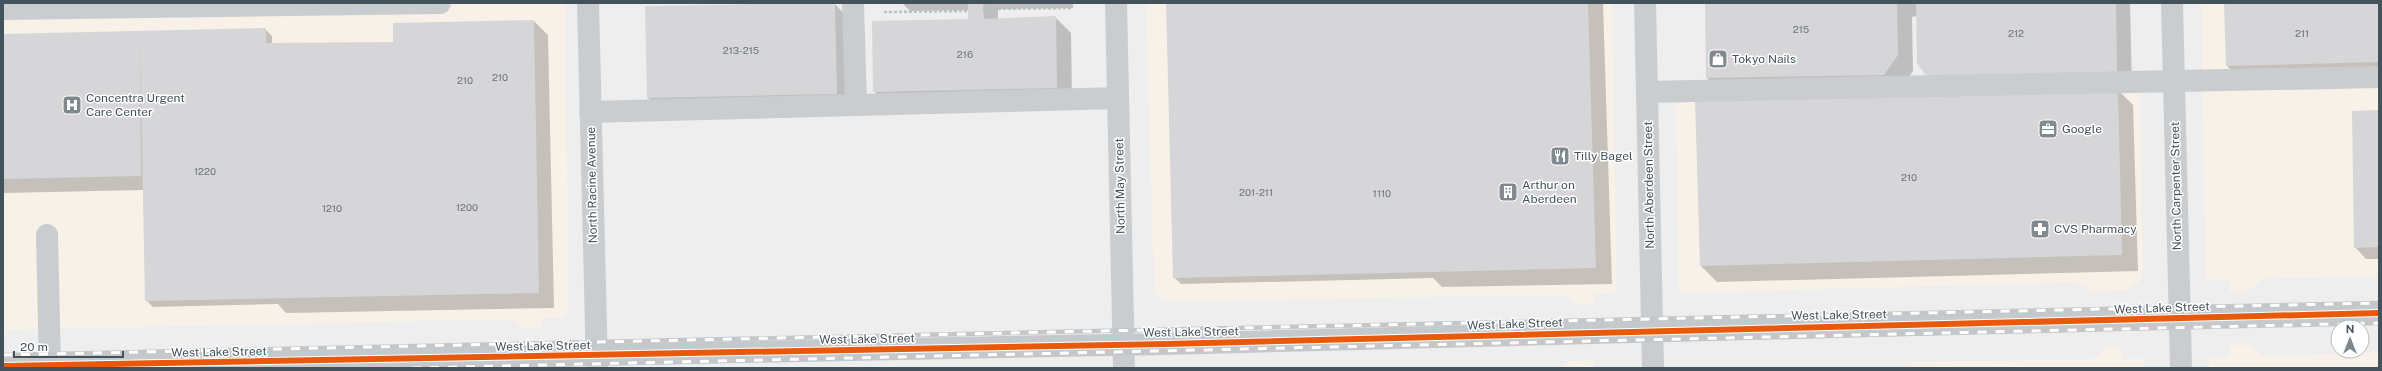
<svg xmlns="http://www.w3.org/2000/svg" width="2382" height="371" viewBox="0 0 2382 371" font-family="'Public Sans',sans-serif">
<rect width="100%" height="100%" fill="#efeeee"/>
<path fill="#f7f1e8" d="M440 3H566L568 312 561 318H543L542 328H522L511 319 3 330V9Z
M1146 3H1612L1617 293 1594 294V304H1576L1566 295 1166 301 1157 296 1154 285Z
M2201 3H2379V276L2262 279 2249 291H2229V279L2206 280Z
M2139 82 2143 272 2139 282 2128 290 2091 291 2076 282 1679 293 1676 92Z
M2229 345H2252L2262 356 2379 352V368H2209V357H2230Z
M2121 347 2122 359H2144V368H1911V362L2095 359 2105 348Z
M1593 360 1594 368H1562L1569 361Z"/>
<path fill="#0003" d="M834 3 848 18 851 108 662 112 648 98 646 7Z
M902 3H1073V8L998 9V19L1055 17 1071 33 1072 103 890 107 874 91 969 20V10L910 11Z
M1167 3H1603L1612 284 1442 287 1433 278 1181 284 1174 277Z
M1706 3H2130L2132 89H2117L2133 105 2138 271 1717 282 1701 266 1998 92 1917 16 1912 17 1913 71 1900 90 1723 93 1707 78Z
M2225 3H2379V74L2239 78 2227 66Z
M534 21 548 35 554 308 286 313 278 304 153 307 146 300 144 190 3 193V35L265 29 272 36V44L394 43Z
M2379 111V259H2366L2355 247Z"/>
<path fill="#d6d6d8" d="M835 3 837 94 647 98 645 6Z
M968 3H983L984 19 1056 16 1057 88 873 92 872 21 968 19Z
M1166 3H1588L1596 268 1173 278Z
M1705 3H1897L1898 55 1884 75 1706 78Z
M1916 3H2116L2117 74 1926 76 1917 63Z
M2224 3H2379V62L2226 66Z
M534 20 539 293 145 301 140 40 141 176 3 179V34L266 28V43L393 42V23Z
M2118 88 2122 255 1700 266 1695 99Z
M2379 110V247L2354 248 2352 111Z"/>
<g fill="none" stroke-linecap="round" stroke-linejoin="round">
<path stroke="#b6c4be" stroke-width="2.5" stroke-dasharray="3 2" stroke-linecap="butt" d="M983 9 1071 8
M884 12 968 11"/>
<path stroke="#cacdcf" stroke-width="22" d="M588 3 597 368
M853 3 856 105
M1116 3 1124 368
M1645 3 1653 368
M2172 3 2181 368
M3 9 440 3
M1647 92 2379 77
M590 112 1118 98
M47 235 50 365"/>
<path stroke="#c4c9cd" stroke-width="22" d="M3 366 1167 344 2379 313"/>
<defs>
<path id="rail" d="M3 355 2379 303
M412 368 2379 323"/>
</defs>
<use href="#rail" stroke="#c4c6c8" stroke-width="4.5"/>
<use href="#rail" stroke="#fff" stroke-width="3" stroke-dasharray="9" stroke-linecap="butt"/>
<defs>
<path id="cycleway" d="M3 366 1167 344 2379 313"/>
</defs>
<use href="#cycleway" stroke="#fff" stroke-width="8"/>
<use href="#cycleway" stroke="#e8590c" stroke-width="6"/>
</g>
<defs>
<symbol id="shop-square" viewBox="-11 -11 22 22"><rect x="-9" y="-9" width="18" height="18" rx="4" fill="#80898e" stroke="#fff"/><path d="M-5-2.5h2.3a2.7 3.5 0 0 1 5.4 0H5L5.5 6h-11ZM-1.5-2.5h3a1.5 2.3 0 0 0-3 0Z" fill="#fff"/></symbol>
<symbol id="hospital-square" viewBox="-11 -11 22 22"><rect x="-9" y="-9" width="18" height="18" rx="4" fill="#80898e" stroke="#fff"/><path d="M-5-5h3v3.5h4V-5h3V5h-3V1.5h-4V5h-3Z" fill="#fff"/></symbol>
<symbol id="office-square" viewBox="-11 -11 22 22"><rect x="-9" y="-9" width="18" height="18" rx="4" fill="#80898e" stroke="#fff"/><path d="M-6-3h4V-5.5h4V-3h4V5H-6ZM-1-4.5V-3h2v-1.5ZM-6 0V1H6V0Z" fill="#fff"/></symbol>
<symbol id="restaurant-square" viewBox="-11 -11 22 22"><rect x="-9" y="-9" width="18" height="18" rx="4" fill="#80898e" stroke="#fff"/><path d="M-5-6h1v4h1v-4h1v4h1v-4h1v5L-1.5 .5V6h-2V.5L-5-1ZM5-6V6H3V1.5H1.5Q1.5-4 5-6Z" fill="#fff"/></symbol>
<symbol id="building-square" viewBox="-11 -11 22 22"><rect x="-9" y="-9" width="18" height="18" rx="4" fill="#80898e" stroke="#fff"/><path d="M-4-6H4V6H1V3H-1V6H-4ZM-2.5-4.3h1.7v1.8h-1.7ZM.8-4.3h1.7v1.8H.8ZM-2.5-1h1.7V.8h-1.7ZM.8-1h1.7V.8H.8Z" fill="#fff"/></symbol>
<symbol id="pharmacy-square" viewBox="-11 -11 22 22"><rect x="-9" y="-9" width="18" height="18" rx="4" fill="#80898e" stroke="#fff"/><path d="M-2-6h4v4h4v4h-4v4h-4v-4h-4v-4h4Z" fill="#fff"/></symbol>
</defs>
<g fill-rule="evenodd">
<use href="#shop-square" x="1707" y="48" width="22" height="22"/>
<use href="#hospital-square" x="61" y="94" width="22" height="22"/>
<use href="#office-square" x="2037" y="118" width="22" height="22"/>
<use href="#restaurant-square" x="1549" y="145" width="22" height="22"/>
<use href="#building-square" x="1497" y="181" width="22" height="22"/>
<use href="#pharmacy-square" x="2029" y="218" width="22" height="22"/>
</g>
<g text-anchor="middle" stroke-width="3" stroke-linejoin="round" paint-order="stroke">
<g font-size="10" fill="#6a747c">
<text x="1801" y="33">215</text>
<text x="2016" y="37">212</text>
<text x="2302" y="37">211</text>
<text x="741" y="54">213-215</text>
<text x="965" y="58">216</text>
<text x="500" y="81">210</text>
<text x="465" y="84">210</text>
<text x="205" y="175">1220</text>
<text x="1909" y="181">210</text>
<text x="1256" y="196">201-211</text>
<text x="1382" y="197">1110</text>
<text x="467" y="211">1200</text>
<text x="332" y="212">1210</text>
</g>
<g font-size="12" fill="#44525b" stroke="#fff" text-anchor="start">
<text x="1732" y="63">Tokyo Nails</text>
<text x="86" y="102">Concentra Urgent<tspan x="86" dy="14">Care Center</tspan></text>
<text x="2062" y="133">Google</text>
<text x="1574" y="160">Tilly Bagel</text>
<text x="1522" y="189">Arthur on<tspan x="1522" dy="14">Aberdeen</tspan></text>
<text x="2054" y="233">CVS Pharmacy</text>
</g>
<g font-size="12" fill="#44525b" stroke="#fff">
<text transform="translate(592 185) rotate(-91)" y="4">North Racine Avenue</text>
<text transform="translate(1649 185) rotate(-91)" y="4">North Aberdeen Street</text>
<text transform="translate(1120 186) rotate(-91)" y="4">North May Street</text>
<text transform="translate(2176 186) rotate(-91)" y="4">North Carpenter Street</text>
<text transform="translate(2162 308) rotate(-2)" y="4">West Lake Street</text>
<text transform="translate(1839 315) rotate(-1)" y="4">West Lake Street</text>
<text transform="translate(1515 324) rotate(-2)" y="4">West Lake Street</text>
<text transform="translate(1191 332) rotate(-1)" y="4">West Lake Street</text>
<text transform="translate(867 339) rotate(-1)" y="4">West Lake Street</text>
<text transform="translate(543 346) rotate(-1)" y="4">West Lake Street</text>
<text transform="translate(219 352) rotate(-1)" y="4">West Lake Street</text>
</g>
</g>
<rect width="2382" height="371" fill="none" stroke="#44525b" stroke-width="8"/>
<g transform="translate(2350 339)"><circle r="19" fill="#ffffff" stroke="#b4babd"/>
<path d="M0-3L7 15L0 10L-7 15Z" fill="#80898e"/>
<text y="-6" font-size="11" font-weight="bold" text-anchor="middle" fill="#44525b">N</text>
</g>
<path d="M14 351v6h109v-6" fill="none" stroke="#44525b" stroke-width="2"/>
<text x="20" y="351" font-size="12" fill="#44525b" stroke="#ffffff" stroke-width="3" paint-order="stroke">20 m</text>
</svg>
